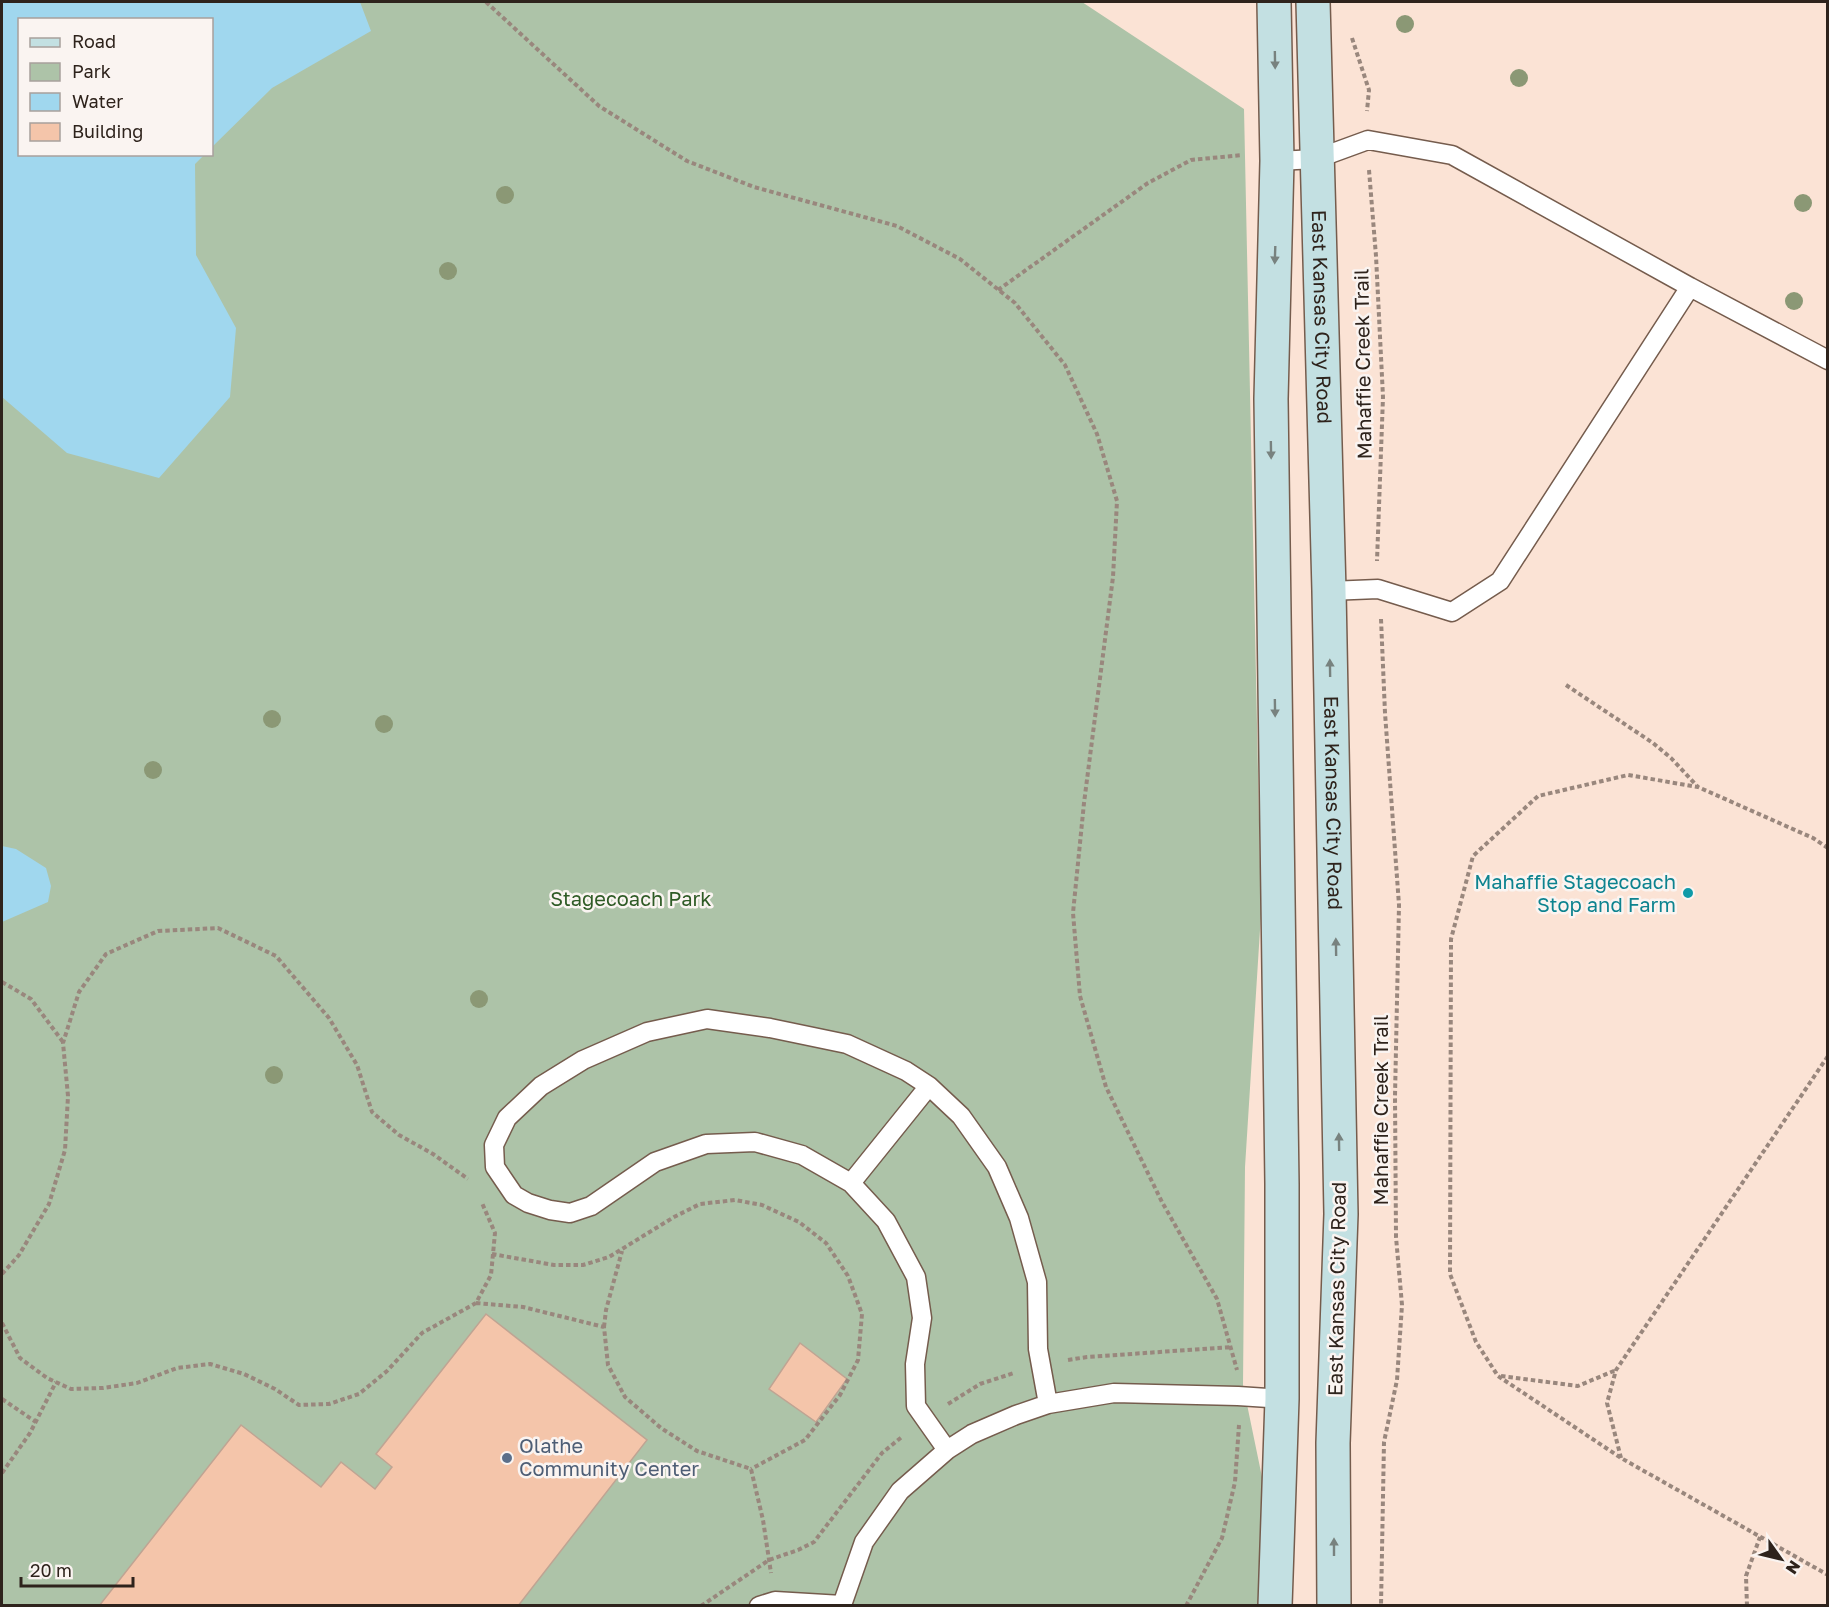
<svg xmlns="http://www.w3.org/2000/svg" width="1829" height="1607" viewBox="0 0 1829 1607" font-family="'Golos Text',sans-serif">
<rect width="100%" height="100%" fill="#fbe3d5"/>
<path fill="#adc3a8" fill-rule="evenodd" d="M2 2H1082L1244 109 1261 914 1245 1167 1243 1385 1263 1482 1260 1605 2 1606ZM20 20H212V154H20Z"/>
<path fill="#a0d7ee" d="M2 2H360L371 31 272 88 212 147V20H20V154L204 155 195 164 196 255 236 328 230 397 159 478 67 453 2 397Z
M2 846 16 849 46 868 51 886 48 902 2 922Z"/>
<path fill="#f4c5aa" stroke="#bfa493" stroke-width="1.5" d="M486 1314 647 1440 518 1606H99L241 1425 321 1487 341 1462 375 1489 392 1467 376 1454Z
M800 1343 847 1379 816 1422 769 1389Z"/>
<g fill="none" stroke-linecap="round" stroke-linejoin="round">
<defs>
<path id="lane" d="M1277 161 1316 159 1368 140 1452 155 1690 287 1500 581 1452 612 1378 589 1329 591
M1690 287 1828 360
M851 1183 929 1086
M947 1450 916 1406 915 1364 922 1318 916 1277 886 1221 851 1183 802 1155 755 1142 706 1144 655 1162 591 1206 570 1213 550 1210 528 1203 514 1195 495 1167 494 1145 507 1118 541 1086 583 1060 647 1032 707 1019 770 1028 847 1044 906 1071 929 1086 961 1116 997 1167 1019 1218 1037 1282 1038 1349 1048 1404
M759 1606 775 1601 842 1605 864 1542 900 1491 947 1450 972 1434 1016 1415 1048 1404 1114 1393 1238 1396 1282 1399"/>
<g id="secondary">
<path d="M1274 2 1277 161 1271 399 1282 1184V1399L1275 1606"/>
<path id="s1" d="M1313 2 1329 591 1341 1214 1333 1443 1334 1606"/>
</g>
</defs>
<use href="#lane" stroke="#755c4d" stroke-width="21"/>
<use href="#secondary" stroke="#755c4d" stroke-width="36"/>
<path stroke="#99877d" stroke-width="4" stroke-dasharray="4.5 3" stroke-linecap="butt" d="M486 2 599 106 687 161 754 187 897 226 960 259 1015 303 1065 365 1097 434 1117 501 1113 577 1084 803 1073 913 1080 996 1106 1087 1162 1202 1217 1299 1237 1370
M1352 38 1369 90 1367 111
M1369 170 1376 256 1383 397 1377 561
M998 290 1148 183 1191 160 1242 155
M1381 619 1385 713 1399 905 1395 1096 1396 1237 1402 1305 1397 1380 1384 1442 1381 1606
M1566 685 1653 743 1671 758 1698 787
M1828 848 1813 838 1698 787 1628 775 1538 796 1473 856 1451 939 1450 1274 1476 1342 1498 1376 1621 1458 1828 1575
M2 982 31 999 63 1042
M492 1254 554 1265H583L609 1257 674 1217 700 1204 735 1200 762 1205 799 1222 826 1243 848 1276 862 1314 858 1360 840 1395 805 1440 751 1469
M2 1274 19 1255 49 1204 65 1150 68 1096 63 1043 79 992 106 954 158 931 218 928 276 956 329 1018 357 1065 372 1112 399 1135 433 1154 468 1179
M476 1303 523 1307 604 1327 608 1365 625 1397 661 1428 697 1451 751 1469 763 1520 771 1573
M2 1323 20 1358 47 1378 71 1389 103 1388 137 1383 177 1368 210 1364 244 1374 275 1389 299 1405 329 1404 359 1394 387 1371 422 1333 476 1303 491 1275 495 1233 482 1203
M604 1327 606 1310 622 1251
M1068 1360 1087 1357 1232 1347
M1501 1376 1578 1386 1616 1370
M2 1399 36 1422
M948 1404 980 1384 1014 1373
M1621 1458 1607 1403 1616 1370 1828 1056
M2 1473 30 1433 56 1382
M701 1606 769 1560 798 1550 814 1542 882 1453 903 1436
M1186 1606 1222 1538 1235 1482 1239 1425
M1747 1606 1746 1576 1760 1537"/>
<use href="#lane" stroke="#fff" stroke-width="18"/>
<use href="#secondary" stroke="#c3e0e2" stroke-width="33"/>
</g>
<g fill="#8b9875">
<circle cx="1405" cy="24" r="9"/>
<circle cx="1519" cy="78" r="9"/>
<circle cx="505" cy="195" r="9"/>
<circle cx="1803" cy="203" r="9"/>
<circle cx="448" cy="271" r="9"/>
<circle cx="1794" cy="301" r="9"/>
<circle cx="272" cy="719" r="9"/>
<circle cx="384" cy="724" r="9"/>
<circle cx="153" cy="770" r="9"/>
<circle cx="479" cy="999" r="9"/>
<circle cx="274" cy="1075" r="9"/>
</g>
<defs><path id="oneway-solid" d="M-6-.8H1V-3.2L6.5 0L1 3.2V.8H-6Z" transform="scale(1.5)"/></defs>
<g fill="#78827f">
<use href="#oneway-solid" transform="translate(1275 60) rotate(89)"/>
<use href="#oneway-solid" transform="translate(1275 255) rotate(92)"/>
<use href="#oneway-solid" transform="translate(1271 450) rotate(89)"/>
<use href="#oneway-solid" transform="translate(1330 668) rotate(-91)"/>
<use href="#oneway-solid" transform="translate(1275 708) rotate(89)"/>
<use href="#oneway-solid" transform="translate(1336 947) rotate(-91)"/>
<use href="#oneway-solid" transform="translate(1339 1142) rotate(-91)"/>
<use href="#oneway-solid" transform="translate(1334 1547) rotate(-90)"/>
</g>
<circle fill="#0f9aa8" stroke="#faf4f1" stroke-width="2" cx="1688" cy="893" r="6"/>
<circle fill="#5c6f8a" stroke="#faf4f1" stroke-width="2" cx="507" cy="1458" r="6"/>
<g text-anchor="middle" stroke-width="5" stroke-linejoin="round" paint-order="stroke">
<g font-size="20" fill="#2e231c" stroke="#faf4f1">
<text dy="7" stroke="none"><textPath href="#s1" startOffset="315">East Kansas City Road</textPath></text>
<text transform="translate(1363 364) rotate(-91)" y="7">Mahaffie Creek Trail</text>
<text dy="7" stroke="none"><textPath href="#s1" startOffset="801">East Kansas City Road</textPath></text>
<text transform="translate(1381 1110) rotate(-90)" y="7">Mahaffie Creek Trail</text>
<text transform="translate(1337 1289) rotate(-89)" y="7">East Kansas City Road</text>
</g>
<g font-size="20" fill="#0d838f" stroke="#faf4f1" text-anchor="end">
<text x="1676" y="889">Mahaffie Stagecoach<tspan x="1676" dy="23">Stop and Farm</tspan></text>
</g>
<g font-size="20" fill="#2f5b26" stroke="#faf4f1">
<text x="631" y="906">Stagecoach Park</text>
</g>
<g font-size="20" fill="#4e5e75" stroke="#faf4f1" text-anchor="start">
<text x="519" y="1453">Olathe<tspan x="519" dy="23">Community Center</tspan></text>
</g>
</g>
<rect width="1829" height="1607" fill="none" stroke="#2e231c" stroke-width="6"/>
<rect x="18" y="18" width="195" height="138" fill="#faf4f1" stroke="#a8a09c" stroke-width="1.5"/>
<rect x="30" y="38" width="30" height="9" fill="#c3e0e2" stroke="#a8a09c" stroke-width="1.5"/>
<text x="72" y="48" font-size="18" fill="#2e231c">Road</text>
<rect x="30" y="63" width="30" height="18" fill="#adc3a8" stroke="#a8a09c" stroke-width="1.5"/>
<text x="72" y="78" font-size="18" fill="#2e231c">Park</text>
<rect x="30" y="93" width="30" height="18" fill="#a0d7ee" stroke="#a8a09c" stroke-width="1.5"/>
<text x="72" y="108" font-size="18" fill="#2e231c">Water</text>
<rect x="30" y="123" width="30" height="18" fill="#f4c5aa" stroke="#a8a09c" stroke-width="1.5"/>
<text x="72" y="138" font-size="18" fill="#2e231c">Building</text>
<g transform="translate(1781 1559) rotate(124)" stroke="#faf4f1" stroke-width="4.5" paint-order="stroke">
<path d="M0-4.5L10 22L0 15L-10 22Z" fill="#2e231c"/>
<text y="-9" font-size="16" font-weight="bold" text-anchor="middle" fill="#2e231c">N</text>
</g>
<path d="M21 1577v9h112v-9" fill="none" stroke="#2e231c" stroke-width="3"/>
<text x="30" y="1577" font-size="18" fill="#2e231c" stroke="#faf4f1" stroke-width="4.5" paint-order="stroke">20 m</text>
</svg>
